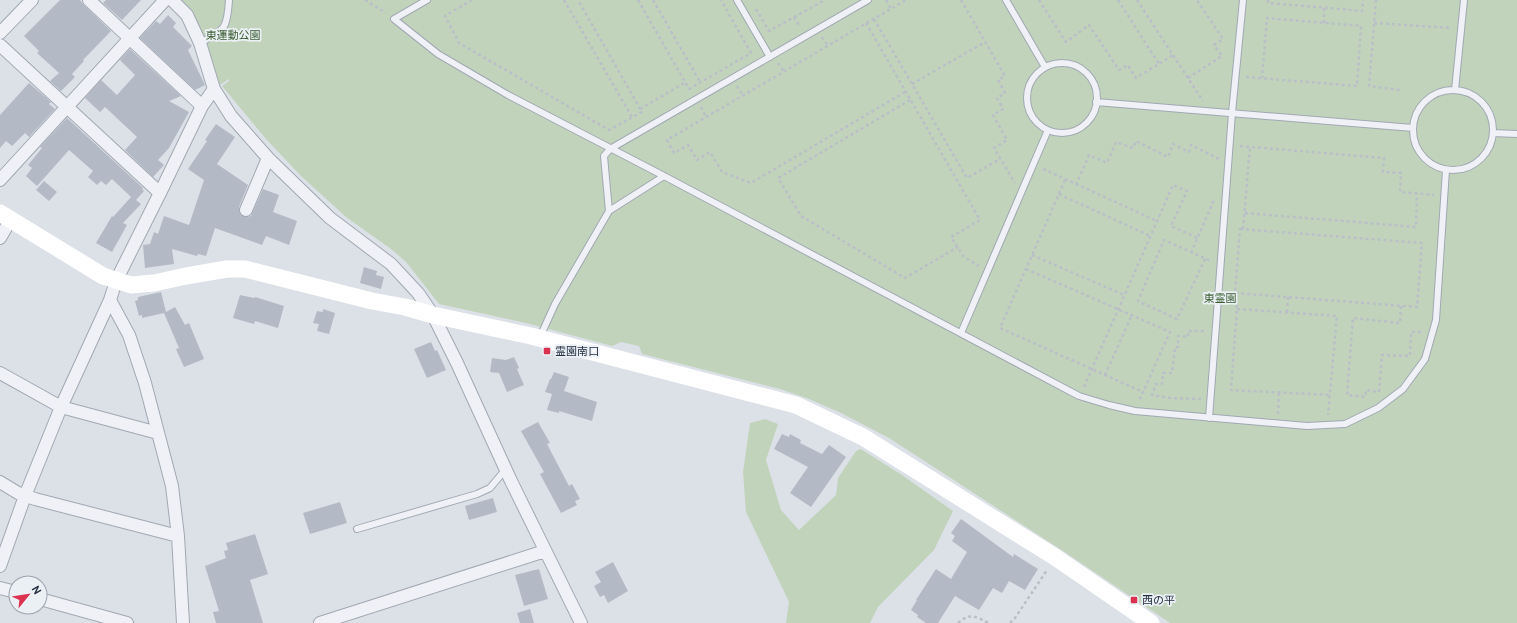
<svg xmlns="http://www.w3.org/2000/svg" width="1517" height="623" viewBox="0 0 1517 623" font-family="Overpass,'Noto Sans JP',sans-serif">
<rect width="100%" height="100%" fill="#dce1e8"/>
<path fill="#c2d3bc" d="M172 0H1517V623H1170L1063 551 889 438 841 413 809 399 780 389 642 354 639 346 621 342 612 346 526 323 439 304 406 262 391 249 346 217 301 176 266 139 222 86 229 81V79L214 89 200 43Z
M765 419 778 424 766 460 781 510 799 530 836 495 838 478 856 451 861 449 902 475 953 511 934 550 878 607 870 623H786L789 602 746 512 743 472 750 423Z"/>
<path fill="#b3bac5" d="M60 0H80L84 5 111 31 83 60 84 61 72 74 75 77 61 91 50 81 59 73 37 53 39 51 24 36Z
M106 0H141L122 20 103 3Z
M168 15 176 23 173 27 192 46 188 50 205 85 195 90 140 38 156 21 160 24Z
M130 49 181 96 169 101 189 112 169 148 158 160 164 165 153 177 125 150 137 137 105 107 100 112 85 98 101 80 117 95 135 75 120 60Z
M29 83 51 102 49 104 55 109 29 137 25 133 12 146 6 141 0 148V115Z
M67 118 143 188 142 189 144 191 136 200 141 204 123 223 127 225 112 252 96 243 112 216 113 217 131 197 112 179 106 185 101 181 97 185 88 177 93 171 69 150 37 186 26 176 32 168 28 165 42 148 40 147Z
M216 124 235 137 217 164 248 185 239 207 240 214 247 217 251 216 263 189 279 195 273 212 297 221 289 245 266 236 262 245 215 228 206 256 198 254 197 256 172 249 174 264 145 268 143 245 150 244 154 232 158 234 164 216 189 225 204 180 188 169 207 141 205 140Z
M44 181 57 192 49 201 36 190Z
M364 267 377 271 376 275 384 277 381 289 360 283Z
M161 292 166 312 175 307 185 325 189 323 204 359 184 367 176 349 179 348 164 313 142 318V315L139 316 135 301 138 300V297Z
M240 295 254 298 255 297 284 306 278 328 255 321 254 324 233 318Z
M323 309 335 313 329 334 317 331 319 324 313 323 317 311 323 312Z
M431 342 435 351 437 350 446 370 427 378 414 349Z
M514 357 519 368 517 369 524 385 507 392 499 373 490 372 492 358 506 360Z
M554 372 569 377 564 391 597 402 592 421 559 411V413L547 410 552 394 545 392 550 379H551Z
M538 422 550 443 547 444 569 486 572 484 580 499 575 501 577 505 561 513 540 474 544 472 521 431Z
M782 434 789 437 790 434 801 440 800 443 822 454 829 445 846 457 811 507 790 493 808 467 774 449Z
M493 498 497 512 469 520 465 506Z
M340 502 347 523 310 534 303 513Z
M961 519 1013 557 1014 554 1038 569 1025 590 1009 581 1002 593 993 588 979 610 955 596 938 623H926L917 617 918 615 911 610 917 600H916L936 569 951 579 967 552 952 541 955 536 951 533Z
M255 534 268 574 250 580 263 623H216L213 612 219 611 205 566 226 558 224 551 228 550 226 543Z
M613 562 628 591 608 603 604 595 600 597 594 586 601 582 595 572Z
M539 569 548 599 524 606 515 575Z
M530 609 534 623H520L517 613Z"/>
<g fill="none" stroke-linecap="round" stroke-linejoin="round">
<defs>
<path id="lane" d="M427 0 394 19 438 54 508 95 664 176 1079 396 1109 405 1135 411 1307 426 1345 424 1378 408 1403 389 1425 359 1436 320 1446 170
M737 0 770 57
M1006 0 1045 67
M200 43C225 29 227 30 229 0
M1027 98a35 35 0 1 1 70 0a35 35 0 1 1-70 0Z
M1413 130a40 40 0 1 1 80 0a40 40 0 1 1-80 0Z
M1455 90 1464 0
M1096 102 1413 128
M1493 133 1517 134
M609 211 664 176
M961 333 1048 130
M540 337 555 304 609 211 604 156 610 149 868 0
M1209 418 1232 113 1243 0
M357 529 477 494 490 488 505 470"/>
<path id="street" d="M89 0 202 106
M172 0 187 15 200 43 214 89 231 116 268 158 330 218 391 264 418 293 433 315 457 363 511 481 581 623
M0 33 32 0
M0 45 160 193
M0 180 165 0
M246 210 268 158
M0 238 11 219
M110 300 129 335 145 383 172 486 178 536 183 623
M0 373 61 407 158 433
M0 482 18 493 35 499 178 536
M0 566 25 496 61 407 110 300 116 281 160 193 202 106 214 89
M0 588 16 592
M40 599 127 623
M320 623 545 551"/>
</defs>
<use href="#lane" stroke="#a1a8b2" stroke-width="8"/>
<use href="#street" stroke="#a1a8b2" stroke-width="14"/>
<path stroke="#babfc7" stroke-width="2.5" stroke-dasharray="3 3" stroke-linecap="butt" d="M365 0 386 13
M472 0 445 16 459 43 609 130 642 112 578 0
M564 0 632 117
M638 0 689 89 751 53 721 0
M653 0 700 82
M886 0 891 9
M961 0 1005 76 998 80 1005 93 997 98 1003 109 993 115 1007 140 994 148 1015 183
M1039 0 1066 42 1089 25 1119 70 1128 65 1136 78 1173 55
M1118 0 1159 64
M1137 0 1203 101
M1268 0V3L1362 11 1363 0
M1376 0 1369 86 1400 90
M756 9 769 31 825 0
M794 17 800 27
M874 19 967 178 1000 159
M866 23 980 220 951 237 964 257 979 266
M1324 23V8
M1374 23 1452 28
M822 37 828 46
M778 63 784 72
M1246 77 1357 86 1361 26 1267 18 1262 78
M1188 78 1222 56 1214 45 1223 39 1197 0
M912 84 985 42
M737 86 743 96
M905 92 751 183 722 172 710 152 697 160 688 145 674 153 667 140 906 0
M910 100 778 178 801 216 905 278 958 247
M701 107 706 117
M640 109 686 82
M1240 146 1384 158 1383 172 1401 173 1400 192 1434 195
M1043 169 1157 221
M1065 180 1000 328 1143 392
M1076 185 1089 155 1107 163 1116 142 1133 148 1136 141 1168 157 1173 144 1189 152 1191 145 1219 159
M1059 194 1150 236
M1245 213 1416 227 1417 193
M1240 229 1422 243 1417 307 1235 293Z
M1243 229 1250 147
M1191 253 1214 200
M1032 255 1124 295
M1205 259 1177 319 1138 301 1164 240 1211 261
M1026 269 1170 332 1139 401
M1235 293 1237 309 1231 390 1330 395
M1401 306 1400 323 1353 318 1347 395 1365 397 1366 390 1379 392 1382 355 1410 356 1411 332H1422
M1237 309 1337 316 1328 415
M1287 312 1288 297
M1105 375 1132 315
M1084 387 1173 185 1187 191 1171 226 1197 238
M1201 399 1169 398 1152 395 1156 384H1162L1163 373H1172L1175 347H1178V336L1188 337V331H1205
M1278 414 1279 393
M958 623C970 612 976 617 989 623
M1010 623 1015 618 1047 570"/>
<use href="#lane" stroke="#eff1f6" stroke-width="6"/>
<use href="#street" stroke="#eff1f6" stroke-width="12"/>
<path stroke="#fff" stroke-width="17" d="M0 213 103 276 131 285 154 283 186 276 227 269H245L372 301 405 307 433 315 531 336 796 405 863 437 1055 557 1151 623"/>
</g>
<g fill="#db324f" stroke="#ebf0f5" stroke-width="1.5">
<rect x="543" y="347" width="8" height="8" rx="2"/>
<rect x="1130" y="596" width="8" height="8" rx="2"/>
</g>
<g text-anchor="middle" stroke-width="3.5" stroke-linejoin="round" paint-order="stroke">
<g font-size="11" fill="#395d30" stroke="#ebf0f5">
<text x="233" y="39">東運動公園</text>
<text x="1220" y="302">東霊園</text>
</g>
<g font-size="11" fill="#242f40" stroke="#ebf0f5" text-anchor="start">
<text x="555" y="355">霊園南口</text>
<text x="1142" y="604">西の平</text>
</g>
</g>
<g transform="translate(28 595) rotate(60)"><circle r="19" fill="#ebf0f5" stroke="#9ba3ad"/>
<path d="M0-3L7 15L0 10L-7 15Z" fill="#db324f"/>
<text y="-6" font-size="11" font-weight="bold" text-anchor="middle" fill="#242f40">N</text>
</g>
</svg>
